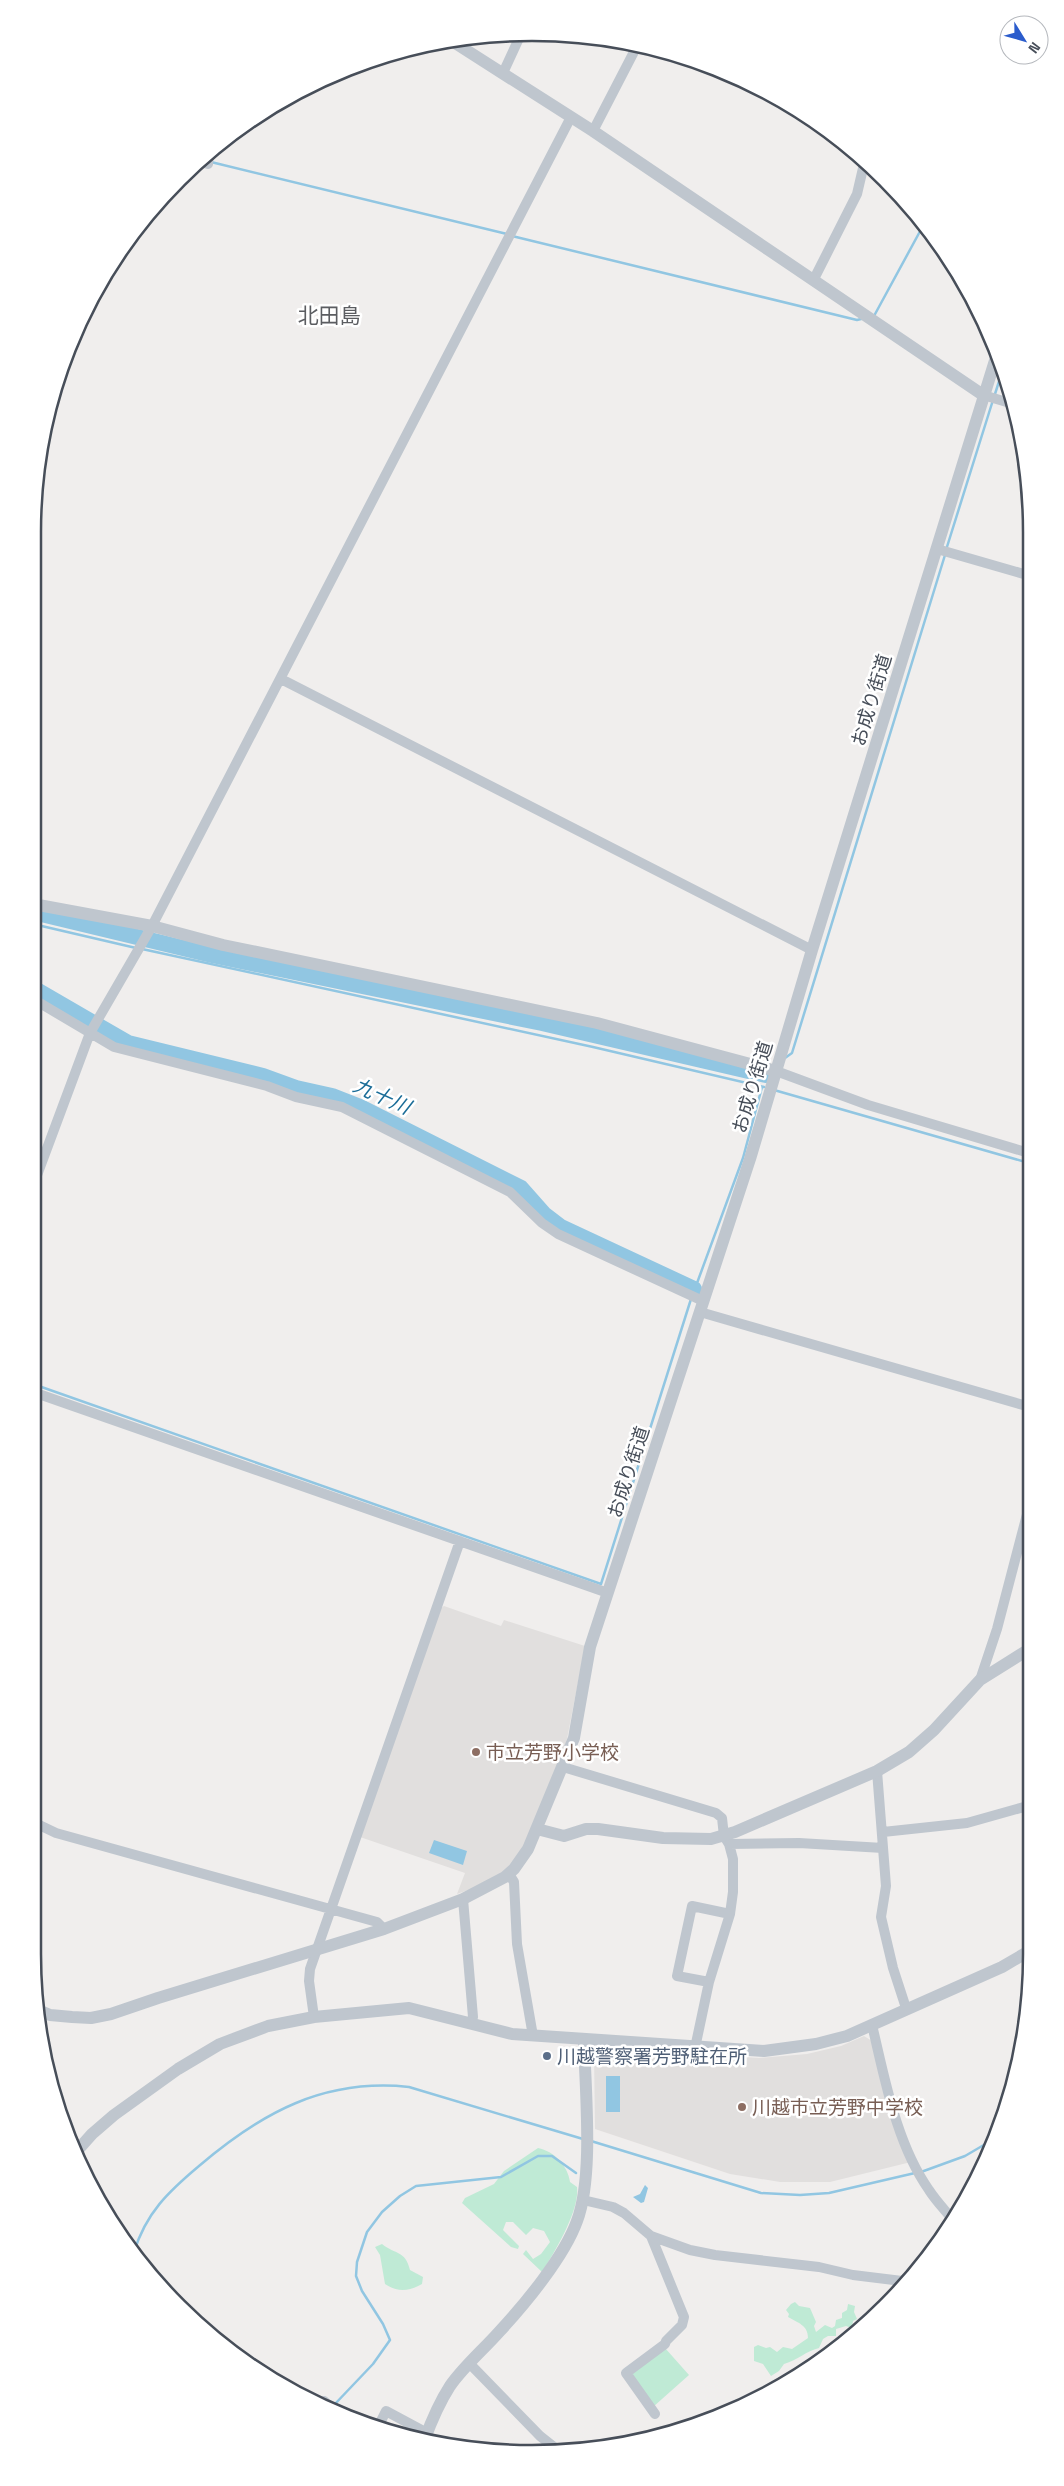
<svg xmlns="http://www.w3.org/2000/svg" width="1064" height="2486" viewBox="0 0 1064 2486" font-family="'Space Grotesk','Noto Sans JP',sans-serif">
<rect width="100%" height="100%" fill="#f0eeed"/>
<path fill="#e1dfde" d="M444 1606 501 1626 504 1620 585 1646 567 1739 559 1765 522 1851 507 1870 471 1889 457 1894 465 1873 360 1837 441 1608Z
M864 2036 872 2041 911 2162 830 2182H780L730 2174 595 2129 594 2052 598 2048 759 2058 807 2054 841 2046Z"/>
<path fill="#bfead5" d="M1031 1656V1681L1022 1665 1027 1661 1026 1658Z
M538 2148C554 2151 568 2166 570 2182L577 2187C580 2210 554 2253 542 2272L523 2254 526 2250 533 2259 541 2254 550 2242 544 2231 533 2228 526 2235 513 2222H506L503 2230 519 2246 518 2249 511 2247 462 2203 465 2198 494 2184 504 2171Z
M382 2244C396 2255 405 2250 410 2270L423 2277 422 2284C408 2292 397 2292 385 2284L380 2255 375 2247Z
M795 2302 799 2306 810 2308 816 2322 814 2326 816 2332 825 2325 832 2328 835 2326 836 2320 842 2318V2313L847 2310 848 2304 855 2306 854 2312 857 2319 853 2321 852 2328 846 2326 836 2329V2336H828L823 2339 819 2348C806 2351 798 2360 784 2364L779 2371 771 2376 763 2364 754 2361V2347L758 2345 766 2348 770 2347 777 2352 783 2347 792 2349 808 2338C808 2325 798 2323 788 2317L789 2314 786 2310 791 2304Z
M665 2348 689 2375 653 2407 629 2374Z"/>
<path fill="#91c6e2" d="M434 1840 467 1851 463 1865 429 1853Z
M606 2076H620V2112H606Z
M645 2185 648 2188 644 2202 641 2203 633 2197 640 2194Z"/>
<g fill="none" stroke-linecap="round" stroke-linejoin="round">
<path stroke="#91c6e2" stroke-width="2.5" d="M211 162 507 234
M512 236 857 320 861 319
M874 316 924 224
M995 394 1002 372
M946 550 993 400
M33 924 136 948
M142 949 593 1047 764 1087
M785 1058 792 1053 945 555
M774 1090 1029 1163
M693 1294 743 1158 762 1087
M33 1384 601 1584 691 1299
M591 2141 761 2193 800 2195 829 2193 915 2173
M921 2172 965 2156 994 2139
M134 2252C146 2213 168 2192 199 2166 261 2113 324 2078 409 2087L583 2139
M334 2405 373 2364 390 2340 383 2324 362 2291 356 2276 357 2262 367 2232 382 2212 400 2196 416 2186 501 2177 538 2156H552L576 2173"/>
<path stroke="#91c6e2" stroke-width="16" d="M33 912 212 955 542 1023 766 1075
M33 988 128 1043 263 1076 296 1088 332 1096 360 1107 521 1188 544 1214 561 1227 694 1289"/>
<path stroke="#bfc6ce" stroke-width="10" d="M503 73 521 34
M593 131 637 46
M200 162 208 164 209 153
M814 279 857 194 864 164
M983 395 1010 403
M937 549 1027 575
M281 679 812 950
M33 999 114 1047 267 1086 296 1097 342 1107 510 1192 542 1223 558 1234 703 1301
M776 1071 868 1105 1029 1153
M33 1186 90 1033 152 926 571 117
M700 1312 1030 1407
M33 1392 608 1593
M980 1680 997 1629 1030 1503
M563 1767 716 1813 722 1818 724 1836 729 1844 733 1859V1892L730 1914 709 1982 695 2048
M877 1771 886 1886 881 1917 893 1968 906 2008
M33 1822 56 1833 377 1922 384 1929
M883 1832 967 1823 1031 1805
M729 1844 799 1843 883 1848
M509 1874 514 1882 517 1944 533 2036
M463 1899 473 2017 470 2024
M709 1982 677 1976 692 1906 730 1914
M314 2017 309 1981 310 1969 460 1541
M872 2025C885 2079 896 2143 929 2190 936 2201 945 2210 953 2220
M583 2200 613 2207 624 2213 651 2236 690 2250 715 2255 819 2267 853 2275 902 2281 916 2271
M651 2236 684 2317 682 2325 666 2341 665 2344 626 2373 655 2414
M469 2363 540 2436 559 2451
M324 2401 340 2415
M378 2427 386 2411 427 2433"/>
<path stroke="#bfc6ce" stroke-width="12" d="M452 41 593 131 983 395
M33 904 152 926 223 945 597 1023 776 1071
M537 1829 564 1836 586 1829H598L663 1838 711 1839 735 1832 877 1771 909 1752 934 1730 980 1680 1031 1648
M38 2010 50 2015 72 2017 91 2018 111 2014 158 1998 384 1929 463 1899 505 1877 514 1869 528 1849 574 1738 590 1647 750 1159 812 950 997 354
M76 2152 92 2134 114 2115 178 2069 220 2044 268 2026 314 2017 409 2008 512 2034 764 2051 816 2044 847 2036 1002 1967 1031 1950
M424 2441C431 2422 439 2403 450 2386 464 2366 483 2350 499 2332 525 2304 564 2257 577 2221 594 2176 585 2089 584 2039"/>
</g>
<g fill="#8d6e63" stroke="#fff" stroke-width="2">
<circle cx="476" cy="1752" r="5"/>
<circle cx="742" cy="2107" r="5"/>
</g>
<circle fill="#5c6f8a" stroke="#fff" stroke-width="2" cx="547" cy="2056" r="5"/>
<g text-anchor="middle" stroke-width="5" stroke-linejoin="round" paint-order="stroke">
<g font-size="19" fill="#474e59" stroke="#fff">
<text transform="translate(871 700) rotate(-73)" y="7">お成り街道</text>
<text transform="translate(752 1087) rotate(-73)" y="7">お成り街道</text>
<text transform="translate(628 1472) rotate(-72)" y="7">お成り街道</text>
</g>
<g font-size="19" fill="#785e54" stroke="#fff" text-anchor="start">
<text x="486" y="1759">市立芳野小学校</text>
<text x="752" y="2114">川越市立芳野中学校</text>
</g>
<g font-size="19" fill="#4e5e75" stroke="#fff" text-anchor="start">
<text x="557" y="2063">川越警察署芳野駐在所</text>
</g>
<g font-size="20" font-style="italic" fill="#1b6d98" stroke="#fff">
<text transform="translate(382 1096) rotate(24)" y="7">九十川</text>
</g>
<g font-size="21" fill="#5b5d61" stroke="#fff">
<text x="329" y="323">北田島</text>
</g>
</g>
<path d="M0 0H1064V2486H0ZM532 41H532A491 491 0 0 1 1023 532V1954A491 491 0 0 1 532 2445H532A491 491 0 0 1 41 1954V532A491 491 0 0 1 532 41Z" fill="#fff" fill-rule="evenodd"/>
<path fill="none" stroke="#474e59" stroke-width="2.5" d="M532 41H532A491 491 0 0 1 1023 532V1954A491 491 0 0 1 532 2445H532A491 491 0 0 1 41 1954V532A491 491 0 0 1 532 41Z"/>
<g transform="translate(1024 40) rotate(127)"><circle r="24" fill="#ffffff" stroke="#b5b8bd"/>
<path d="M0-4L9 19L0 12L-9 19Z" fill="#2b5ccc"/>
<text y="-8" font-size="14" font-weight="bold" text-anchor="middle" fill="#474e59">N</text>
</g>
</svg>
